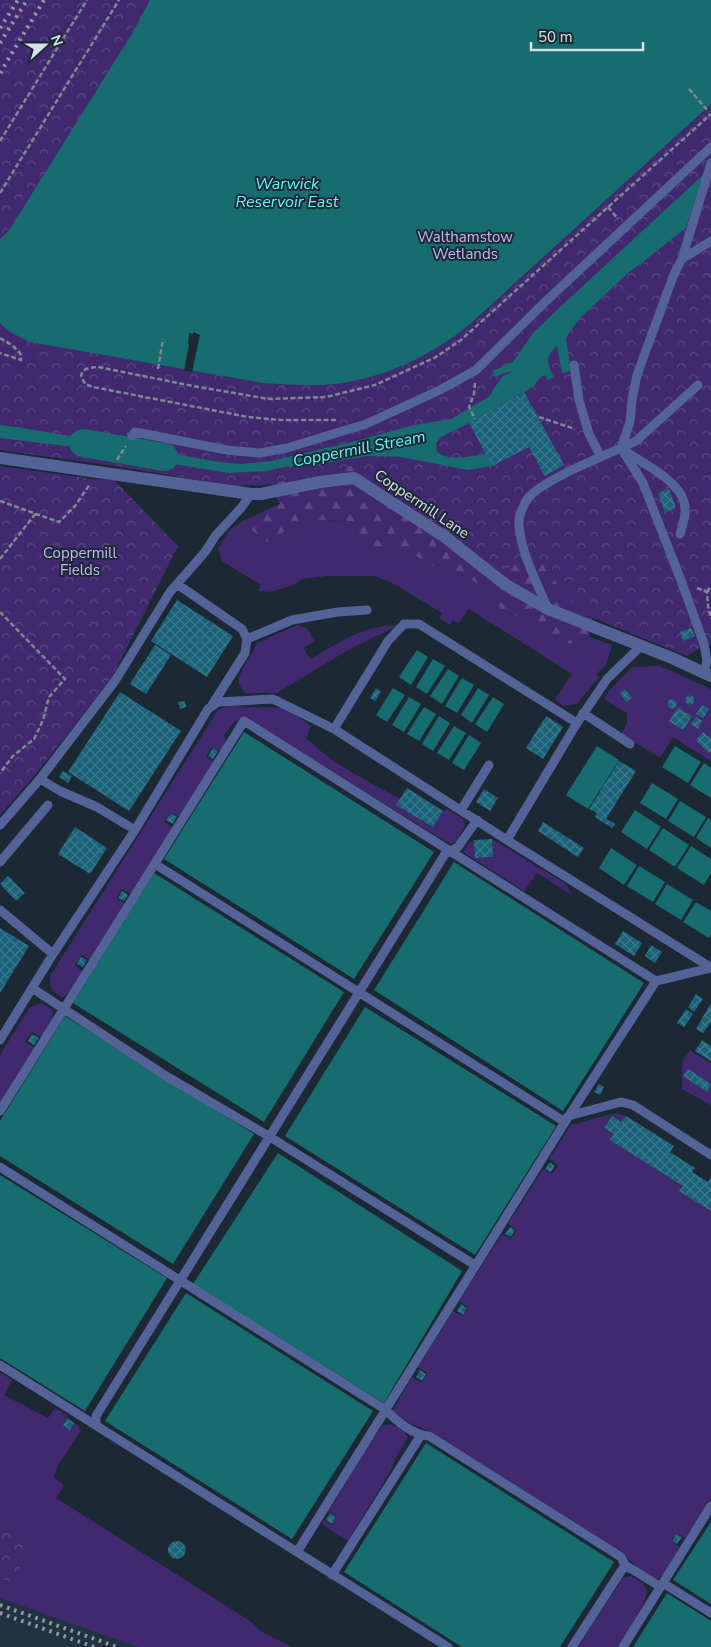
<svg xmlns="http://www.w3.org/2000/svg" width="711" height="1647" viewBox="0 0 711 1647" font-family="'Nunito Sans',sans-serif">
<defs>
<pattern id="forest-firs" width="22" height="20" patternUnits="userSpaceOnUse" patternTransform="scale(1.25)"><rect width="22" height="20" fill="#412970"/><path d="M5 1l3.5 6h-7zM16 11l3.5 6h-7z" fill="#5c4884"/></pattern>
<pattern id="park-crowns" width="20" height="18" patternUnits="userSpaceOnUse" patternTransform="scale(1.25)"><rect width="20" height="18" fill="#412970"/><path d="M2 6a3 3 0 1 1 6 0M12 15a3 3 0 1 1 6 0" fill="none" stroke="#5c4884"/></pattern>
<pattern id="building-cross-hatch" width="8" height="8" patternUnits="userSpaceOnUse" patternTransform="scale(1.25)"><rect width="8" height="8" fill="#1a6278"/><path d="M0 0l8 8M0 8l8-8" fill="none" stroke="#3b788b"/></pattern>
</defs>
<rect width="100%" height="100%" fill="#1c2934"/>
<path fill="#213342" d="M0 1598 98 1632 138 1647H0Z"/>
<path fill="#412970" d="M314 520 352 521 360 541 372 547 406 550 433 566 447 565 491 592 500 608 570 644 589 637 612 645 606 665 596 674 599 677 577 704 563 706 555 699 572 674 469 609 459 623 453 620 450 625 439 618 442 613 396 585 375 576H327L302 579 294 585 270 592 258 591 261 585 222 561 218 548 230 530 241 522 267 542 296 525Z
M297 625 307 628 314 641 303 648 310 659C336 645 366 623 397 626L348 650 277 693H245L238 683C240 668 251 657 257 643Z
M660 666 711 689V761L673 737 660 758 621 734 627 724V713L604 699 609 691 632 667Z
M227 706 286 708 311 726 306 738C332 764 368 781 400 799L397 805 433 827 443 811 447 809 463 819 465 825 457 841 450 844 254 723 246 719 235 721 224 735 226 744 221 752 212 747 206 757 215 762 180 817 171 812 164 822 173 828 131 894 122 889 116 898 125 904 89 960 82 955 75 965 83 971 69 992 63 997C52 992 49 988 50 976L218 710Z
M492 839 566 884 572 895 537 873 524 891 463 852 469 843 474 840 475 858 493 857Z
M42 1003 52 1010 53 1020 42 1038 32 1032 25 1042 35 1048 0 1104V1055L30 1007Z
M690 1050 711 1064V1105L682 1089V1062Z
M615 1113 626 1116 621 1122 611 1116 605 1128 683 1186 680 1191 711 1211V1498L685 1538 676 1533 671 1541 680 1547 663 1575 657 1579C646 1576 637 1568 630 1560L427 1430C416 1425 399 1421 393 1410L412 1377 421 1383 428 1373 418 1367 453 1311 463 1316 468 1307 459 1301 502 1234 511 1239 517 1230 508 1224 543 1169 552 1174 558 1165 549 1159 571 1125Z
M0 1372 12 1380 4 1395 48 1418 55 1408 67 1415 63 1425 70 1429 74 1423 79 1426 80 1431 57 1467 54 1478 64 1485 56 1498 250 1621 262 1632 292 1647H138L0 1598Z
M391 1424 405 1432 408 1438 398 1453 391 1470 348 1541 322 1524 324 1520 332 1525 337 1516 329 1511 366 1449 383 1425Z
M631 1576 643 1583 647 1591C643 1611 629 1629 618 1647H578L623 1578Z"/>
<path fill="url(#forest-firs)" d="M368 456 547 558 594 610 589 637 570 644 500 608 491 592 447 565 433 566 406 550 372 547 360 541 352 521 314 520 296 525 267 542 241 522 280 504 271 484 234 486 116 466Z"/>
<path fill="url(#park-crowns)" d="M0 0H711V647L709 643 700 646 699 648 687 656 593 618C569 605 555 580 539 558L517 559 506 571 439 522 354 465 271 484 234 486 116 466 0 450Z
M0 466 93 479 114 480 178 546 111 679 35 775 0 815Z
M0 1517 35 1546 10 1582 0 1579Z"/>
<path fill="#166c6f" d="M150 0H711V104L470 324C429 358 378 381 324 385 304 386 283 384 263 383L30 342 8 331 0 323V239L8 232 133 32Z
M703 175 686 228 627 274 578 320 566 338 571 371 562 373 557 346C545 357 546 363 554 377L548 380 545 375 541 376 534 386 469 423 441 437 436 443 437 452C453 462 468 456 486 454L492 466 468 470 401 457 368 456 330 462 284 467 268 471 229 473 124 456 131 446 219 462 241 464 271 461 356 441 414 425 451 419 490 396 494 388 503 376 514 371 504 373 495 377 492 371 513 362 533 333 560 307Z
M0 425 16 427 123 445 117 454 99 450 0 438Z
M417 650 428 657 411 685 399 677Z
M433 659 445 666 427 694 416 687Z
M448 669 459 676 442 704 430 696Z
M462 678 474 685 457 713 445 706Z
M393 688 405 695 387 722 376 715Z
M478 688 489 695 472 723 461 715Z
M409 697 421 704 404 732 392 725Z
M493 697 504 704 487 732 475 724Z
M424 707 436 714 419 741 407 734Z
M439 716 450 723 433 751 422 744Z
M454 726 466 733 449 760 437 753Z
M244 732 434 852 354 979 164 859Z
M469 735 481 743 464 770 452 763Z
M597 746 619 760 588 809 566 795Z
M675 746 701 762 688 783 662 767Z
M704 763 711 768V798L690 785Z
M652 783 678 799 666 819 640 803Z
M680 801 706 817 694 837 668 821Z
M635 810 661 827 647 849 621 832Z
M708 818 711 820V848L696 838Z
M663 828 689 845 675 867 649 850Z
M691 846 711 859V873L704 885 677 868Z
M611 848 637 865 624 885 599 868Z
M454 862 644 983 563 1111 374 990Z
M639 866 665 882 653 902 627 886Z
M154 873 344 992 264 1122 73 1003Z
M667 884 693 900 681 920 655 904Z
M696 902 711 911V934L709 938 683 922Z
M365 1007 556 1126 475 1255 285 1136Z
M65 1016 254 1134 173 1264 0 1156V1121Z
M278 1153 462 1271 384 1403 193 1284Z
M0 1175 167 1278 85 1411 0 1358Z
M186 1293 373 1411 292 1539 105 1421Z
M426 1443 614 1562 560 1647H462L344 1572Z
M711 1522V1604L673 1580Z
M667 1593 711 1621V1647H633Z"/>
<path fill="#1c2934" d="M193 332 200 335 192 372 184 371 189 344 188 343 189 333 193 334Z"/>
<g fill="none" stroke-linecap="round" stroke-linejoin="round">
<path stroke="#166c6f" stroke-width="28" d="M83 443 164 457"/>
</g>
<path fill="url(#building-cross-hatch)" d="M524 392 564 465 545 476 529 447 492 466 469 423Z
M669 489 676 508 665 512 658 493Z
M177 600 233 636 207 677 151 641Z
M691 628 695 636 683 641 680 632Z
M155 645 171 655 146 694 130 684Z
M376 688 381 692 375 701 370 698Z
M625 689 632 698 626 702 620 693Z
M120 692 181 731 129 811 68 772Z
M685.5 700a4.5 4.5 0 1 1 9 0a4.5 4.5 0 1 1-9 0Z
M667.5 704a4.5 4.5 0 1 1 9 0a4.5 4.5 0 1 1-9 0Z
M185 701 186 707 180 709 178 702Z
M702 705 709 709 703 718 696 714Z
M678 708 692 716 683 730 669 721Z
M546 716 563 727 543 759 526 748Z
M696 717 702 721 698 729 691 724Z
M703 732 711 739V751L709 753 696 740Z
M213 748 218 751 213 759 208 756Z
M619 761 636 771 606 819 615 824 612 828 595 817 597 813 589 809Z
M63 771 72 776 68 783 59 777Z
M407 788 443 811 433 827 396 805Z
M484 789 498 798 490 811 476 802Z
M171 813 177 817 173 824 166 820Z
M543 822 584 848 578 857 538 831Z
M75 827 107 848 90 874 58 854Z
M492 839 493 857 475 858 474 840Z
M8 876 25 893 16 901 0 884Z
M122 891 128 895 124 901 118 898Z
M0 928 29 946 0 993Z
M623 931 642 943 634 956 615 944Z
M651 945 662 952 655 963 645 956Z
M81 957 87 960 83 967 77 964Z
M696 994 703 999 694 1012 688 1007Z
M711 1003V1022L703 1033 696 1029Z
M686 1009 693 1014 684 1027 677 1023Z
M32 1034 39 1038 34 1045 28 1041Z
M702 1040 711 1046V1061L695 1051Z
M688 1069 711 1084 707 1092 683 1076Z
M599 1084 604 1087 600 1095 594 1092Z
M612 1116 621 1122 626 1116 674 1146 670 1152 695 1168 692 1172 708 1182 711 1177V1211L679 1191 683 1186 610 1140 614 1134 604 1128Z
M550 1162 555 1166 551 1172 545 1169Z
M510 1227 515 1230 511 1237 505 1234Z
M461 1304 467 1308 463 1315 457 1311Z
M420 1370 426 1374 422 1381 416 1377Z
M67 1418 74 1423 70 1430 63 1425Z
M330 1513 336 1517 332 1524 326 1520Z
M676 1534 682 1537 677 1544 672 1541Z
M168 1550a9 9 0 1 1 18 0a9 9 0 1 1-18 0Z"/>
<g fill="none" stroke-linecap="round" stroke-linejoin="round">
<path stroke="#7e8892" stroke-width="2.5" stroke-dasharray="5 2.5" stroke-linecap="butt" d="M689 89 709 112
M0 141 87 0
M0 193 119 0
M608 207 618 219
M0 338 13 346 20 353 21 360 0 353
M158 369 163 339
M475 383 474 394 469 407 475 419
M539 417 575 429
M336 420H280L248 417 93 387 85 384 81 376C83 367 90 368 98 367L193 386 269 399 326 397 375 385 436 357 461 340 711 114
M117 460 126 446
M0 501 59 522 75 506 90 484
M0 559 36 513
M697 588 707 592 708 606 711 619
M707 592 711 586
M0 612 65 679 49 697 43 720 34 739 13 756 0 773"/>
<path stroke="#546397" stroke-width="9" d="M682 259 711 241
M574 365 579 400 589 434 601 457
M132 436 135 432 227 450 260 453 287 448 366 424 440 390 476 370 545 302 711 147
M621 448 643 483 682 583 704 644 707 661 704 672
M621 448 636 441 698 385
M625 451C643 463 679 481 684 502 687 512 683 524 680 534
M177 584 242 629 247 639 245 653 212 705
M548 609C537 583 521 553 519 525 518 516 524 503 529 497 544 480 599 458 621 448L630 422 632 400 637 375 674 274 682 259 711 163
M247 639 292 620 338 612 367 610
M583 713 630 744
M577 723 507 840 710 967
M334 729 388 641 404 624H419L577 723 607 679 641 646
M40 779 60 791 97 807 135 830
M461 810 489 765
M0 825 40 779 115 681 170 592 205 552 216 535 241 508 251 494
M0 862 48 805
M155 864 565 1122
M0 910 53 954
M32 988 166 1076 270 1137 475 1265
M0 1040 53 954 135 830 208 709 218 702 273 699 334 729 507 840
M0 1111 244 721 656 981
M568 1116 621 1102 633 1105 711 1155
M0 1167 386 1410C396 1421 413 1435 429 1436L621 1557 625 1565
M0 1365 297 1552
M96 1425V1416L445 854 458 847 477 820
M332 1575 421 1435
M663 1583 711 1613
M448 1647 297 1552 565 1122 656 981 711 968
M572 1647 625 1565 661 1587
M623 1647 711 1506"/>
<path stroke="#546397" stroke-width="12" d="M0 458 251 494H261L320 482 354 478 445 537 506 585 548 609 672 658 711 676"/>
<path stroke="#919ba4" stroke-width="4" stroke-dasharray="2.5 5" stroke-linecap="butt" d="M0 28 18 0
M0 43 27 0
M0 73 44 0
M0 1605 117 1647
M0 1613 94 1647"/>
</g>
<g text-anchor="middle" stroke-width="4" stroke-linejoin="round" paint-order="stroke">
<g font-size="15" fill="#c5b6f9" stroke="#1c2934">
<text x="465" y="242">Walthamstow<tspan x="465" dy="17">Wetlands</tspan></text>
<text x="80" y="558">Coppermill<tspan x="80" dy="17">Fields</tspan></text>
</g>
<g font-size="15" fill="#d8e0e8" stroke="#1c2934">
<text transform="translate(422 504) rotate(34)" y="5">Coppermill Lane</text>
</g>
<g font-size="16" font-style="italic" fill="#61f6fb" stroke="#1c2934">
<text x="287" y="189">Warwick<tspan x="287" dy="18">Reservoir East</tspan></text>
<text transform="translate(359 448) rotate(-11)" y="6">Coppermill Stream</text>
</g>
</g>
<g transform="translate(45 45) rotate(69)" stroke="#1c2934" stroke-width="4" paint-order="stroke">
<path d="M0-4L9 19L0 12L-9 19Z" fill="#d8e0e8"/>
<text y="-8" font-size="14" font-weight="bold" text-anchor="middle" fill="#d8e0e8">N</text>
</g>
<path d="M531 42v8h112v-8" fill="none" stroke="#d8e0e8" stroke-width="2.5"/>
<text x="538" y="42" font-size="15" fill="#d8e0e8" stroke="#1c2934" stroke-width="4" paint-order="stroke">50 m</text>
</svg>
